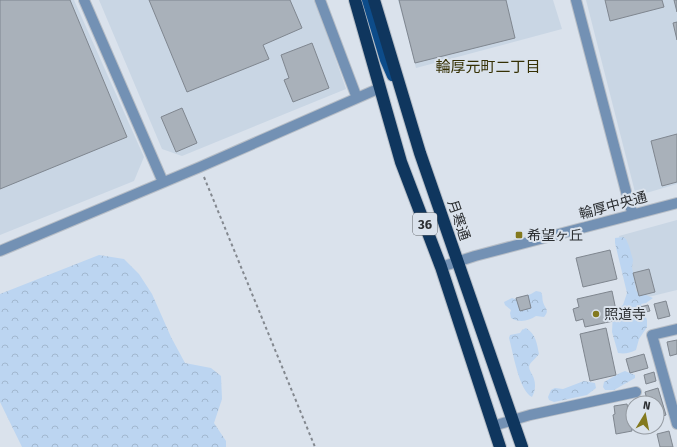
<svg xmlns="http://www.w3.org/2000/svg" width="677" height="447" viewBox="0 0 677 447" font-family="'Fira Sans','Noto Sans JP',sans-serif">
<defs>
<pattern id="forest-crowns" width="20" height="18" patternUnits="userSpaceOnUse"><rect width="20" height="18" fill="#bcd5f1"/><path d="M2 6a3 3 0 1 1 6 0M12 15a3 3 0 1 1 6 0" fill="none" stroke="#a2b7cf"/></pattern>
</defs>
<rect width="100%" height="100%" fill="#dae2ec"/>
<path fill="#c9d6e4" d="M0 0H74L144 157 134 181 0 235Z
M99 0H315L346 89 182 156 162 149Z
M398 0H553L562 29 416 68Z
M586 0H677V184L636 196Z
M677 220V290L636 300 619 236Z"/>
<path fill="url(#forest-crowns)" d="M623 237 626 239 629 246 633 260 632 267 636 291 653 298 646 303 641 304 647 320V327L639 339 636 350C630 353 625 354 618 353L612 332 613 312 623 305 627 293 615 243V238Z
M99 255 124 259 139 274 152 294 171 337 185 363 211 368 221 376 222 399 214 423 226 441V447H22L0 402V294Z
M536 291 541 292C543 296 542 298 543 302 545 309 550 310 544 317L536 316C529 321 519 323 511 318L510 313 511 310 505 305 504 302 512 298 515 299 531 294Z
M526 328C536 334 537 344 539 354 536 358 532 361 530 364 527 369 533 374 534 379 536 385 535 392 532 397 519 391 513 352 509 338L510 335 520 333 522 330Z
M625 371 635 375V378L614 390H605L603 387 604 382 620 373Z
M584 381 595 383 596 388 587 395 554 402 549 400 548 397 551 390 555 388 563 389Z"/>
<path fill="#a9b1ba" stroke="#7f868f" d="M0 0H70L127 137 0 189Z
M149 0H290L302 28 263 45 269 59 187 92Z
M399 0H506L515 38 415 63Z
M605 0H662L664 7 610 21Z
M674 0H677V12Z
M677 22V40L673 23Z
M312 43 329 88 293 102 284 80 289 78 281 55Z
M182 108 197 143 176 152 161 117Z
M677 134V182L662 186 651 141Z
M610 250 617 279 583 287 576 258Z
M649 269 655 292 639 296 633 273Z
M612 291 618 320 585 327 583 319 576 321 573 309 579 307 577 299Z
M528 295 531 308 520 311 516 298Z
M666 301 670 316 658 319 654 304Z
M648 305 650 311 641 313 640 307Z
M606 328 616 375 590 381 580 334Z
M677 340V354L670 356 667 342Z
M644 354 648 368 630 373 626 359Z
M654 372 656 381 646 384 644 375Z
M658 388 666 415 657 418V403H648L645 392Z
M627 404 632 431 616 434 613 415 615 414 614 406Z
M669 431 673 447H660L657 434Z"/>
<g fill="none" stroke-linecap="round" stroke-linejoin="round">
<defs>
<path id="minor" d="M84 0 163 182
M320 0 357 98
M576 0 629 203 633 214
M0 251 200 167 380 88
M441 267 475 256 677 203
M677 329 652 335 677 424
M493 426 530 415 636 392"/>
<path id="major" d="M367 0 385 60 392 76"/>
<path id="highway" d="M355 0 401 162 441 267 500 447
M374 0 420 153 522 447"/>
</defs>
<use href="#minor" stroke="#b7bec7" stroke-width="12"/>
<use href="#major" stroke="#b7bec7" stroke-width="12"/>
<use href="#highway" stroke="#b7bec7" stroke-width="14"/>
<path stroke="#83888f" stroke-width="2" stroke-dasharray="3 3" stroke-linecap="butt" d="M204 177 315 447"/>
<use href="#minor" stroke="#7391b4" stroke-width="10"/>
<use href="#major" stroke="#0d4c8a" stroke-width="10"/>
<use href="#highway" stroke="#0f365e" stroke-width="12"/>
</g>
<g fill="#83791e" stroke="#dae2ec" stroke-width="1.5">
<rect x="515" y="231" width="8" height="8" rx="2"/>
<circle cx="596" cy="314" r="4"/>
</g>
<g text-anchor="middle" stroke-width="4" stroke-linejoin="round" paint-order="stroke">
<rect fill="#dae2ec" stroke="#606469" stroke-width="1" x="413" y="213" width="24" height="22" rx="3"/>
<g font-size="13" font-weight="bold" fill="#2b2e31">
<text x="425" y="229">36</text>
</g>
<g font-size="14" fill="#2b2e31" stroke="#dae2ec">
<text transform="translate(613 205) rotate(-15)" y="5">輪厚中央通</text>
<text transform="translate(459 220) rotate(71)" y="5">月寒通</text>
</g>
<g font-size="14" fill="#2b2e31" stroke="#dae2ec" text-anchor="start">
<text x="527" y="240">希望ヶ丘</text>
<text x="604" y="319">照道寺</text>
</g>
<g font-size="15" fill="#353004" stroke="#dae2ec">
<text x="488" y="72">輪厚元町二丁目</text>
</g>
</g>
<g transform="translate(645 415) rotate(10)"><circle r="19" fill="#dae2ec" stroke="#949aa1"/>
<path d="M0-3L7 15L0 10L-7 15Z" fill="#83791e"/>
<text y="-6" font-size="11" font-weight="bold" text-anchor="middle" fill="#2b2e31">N</text>
</g>
</svg>
